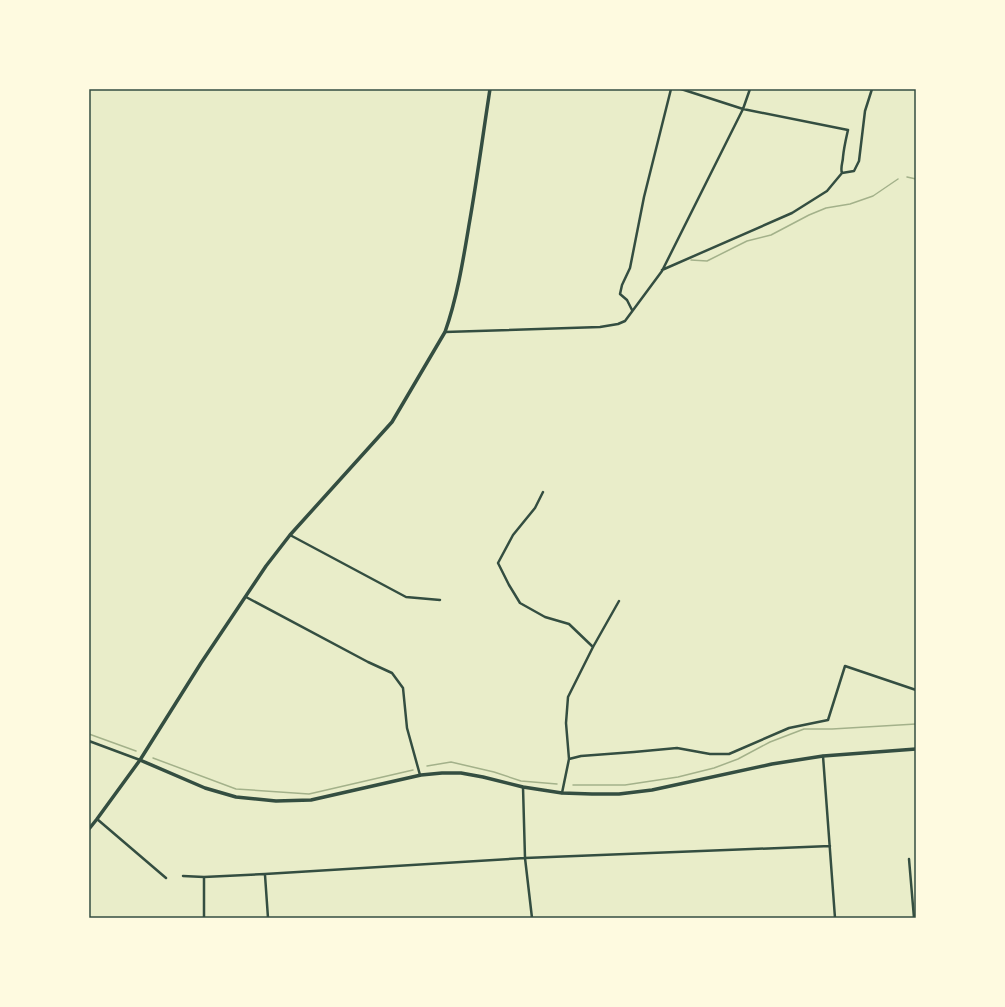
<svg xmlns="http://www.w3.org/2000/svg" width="1005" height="1007" viewBox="0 0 1005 1007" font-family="Mulish,sans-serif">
<rect width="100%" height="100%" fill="#e9edc9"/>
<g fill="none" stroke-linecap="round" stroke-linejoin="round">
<path stroke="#a3b18a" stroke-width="1.5" d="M907 177 916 179
M691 260 707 261 747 241 771 235 809 215 826 208 850 204 873 196 898 179
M89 734 136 751
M153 758 236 789 309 794 413 770
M427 766 451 762 494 772 521 781 557 784
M573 785H625L678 777 714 768 738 759 770 742 804 729H832L916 724"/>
<path stroke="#344e41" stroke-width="2.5" d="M681 89 743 109 848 130C846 139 844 147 843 157 843 162 840 168 842 173
M662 270 792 213 827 191 842 173 854 171 859 161 865 111 872 89
M632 310 627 300 620 294 622 285 630 268 644 197 671 89
M445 332 600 327 618 324 625 321 662 271 743 109 750 89
M543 492 535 508 513 535 498 563 509 585 520 603 545 617 569 624 593 647
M290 535 406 597 440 600
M246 597 368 662 392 673 403 688 407 728 420 775
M89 741 140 760
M823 756 835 918
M569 759 581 756 634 752 677 748 710 754H729L789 728 828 720 845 666 916 690
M523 787 525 858 532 918
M562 793 569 759 566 723 568 697 593 647 619 601
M97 819 166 878
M909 859 914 918
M265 875 268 918
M183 876 204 877 265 874 525 858 830 846
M204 877V918
M89 917 90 918"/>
<path stroke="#344e41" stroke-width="3.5" d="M140 760 205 788 236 797 276 801 311 800 421 775 442 773H461L483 777 523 787 562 793 592 794H619L652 790 772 764 823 756 916 749"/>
<path stroke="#344e41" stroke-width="3.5" d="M89 829 97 819 140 760 201 663 266 566 290 535 392 422 445 332C457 298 463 261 469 225 477 180 483 134 490 89"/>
</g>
<rect width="1005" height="1007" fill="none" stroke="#fefae0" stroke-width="180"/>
<rect x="90" y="90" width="825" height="827" fill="none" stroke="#344e41" stroke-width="1.5"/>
</svg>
